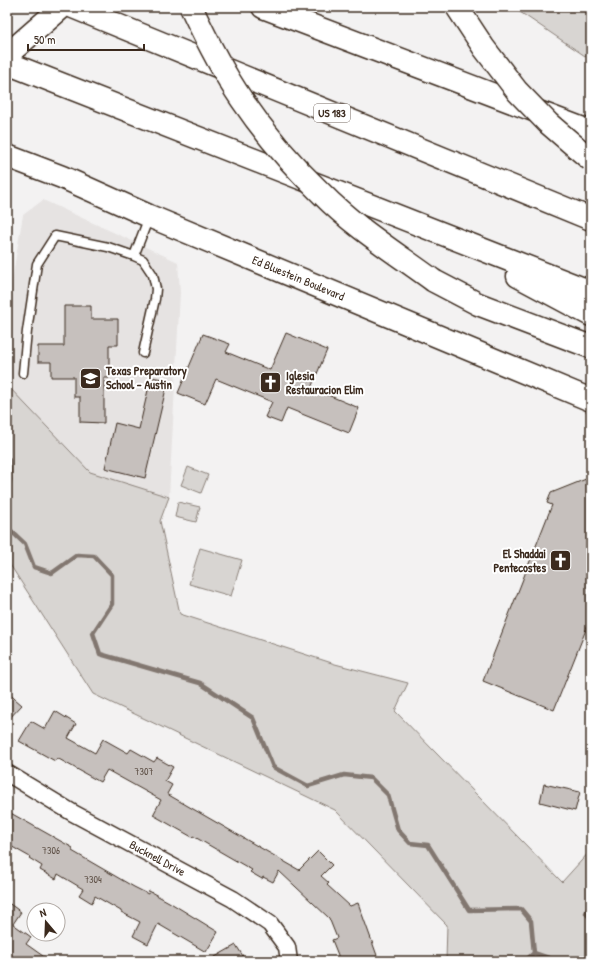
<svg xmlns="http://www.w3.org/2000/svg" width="598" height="968" viewBox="0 0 598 968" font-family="'Patrick Hand',sans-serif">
<rect width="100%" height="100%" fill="#f3f2f2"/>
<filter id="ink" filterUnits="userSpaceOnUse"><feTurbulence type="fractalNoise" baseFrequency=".025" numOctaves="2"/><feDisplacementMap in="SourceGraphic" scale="8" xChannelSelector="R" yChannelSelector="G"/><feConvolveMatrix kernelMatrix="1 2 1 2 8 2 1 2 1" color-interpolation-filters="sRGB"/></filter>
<g filter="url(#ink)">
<path fill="#e6e3e2" d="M43 200 178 262 180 293 169 497 7 447V309L23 215Z"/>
<path fill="#d8d5d2" stroke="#8a8078" d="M513 7H591V60L514 8Z
M7 385 90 472 169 497 160 521 180 614 335 664 408 683 395 711 562 882 591 850V961H446L447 925 335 810 93 694 7 560Z
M188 467 208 475 201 493 181 485Z
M178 502 200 507 196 522 175 517Z
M200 548 242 560 231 596 189 584Z"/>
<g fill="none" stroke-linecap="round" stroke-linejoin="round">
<path stroke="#827770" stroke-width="4.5" d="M7 459 9 460 10 480 7 491
M7 527 25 544 34 567 52 573 77 555 94 556 112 575V604L93 633 100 654 200 683 253 718 273 767 308 786 344 775 371 778 388 795 398 830 410 843 428 845 469 910 521 909 531 921 534 953
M591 904 586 913 591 919
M525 961 534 953 557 961
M589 961H591"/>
</g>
<path fill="#c6c0bd" stroke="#3b2a1e" d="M64 306H91V319H118V345H109V378H104V423L80 422V397H74V377H51V362H38V346H64Z
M286 333 327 350 311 388 359 408 349 433 287 408 281 423 265 417 272 402 216 379 205 404 178 393 203 334 230 344 226 352 270 370Z
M151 377 168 380 145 478 105 468 115 423 139 429Z
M591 477V617L554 710 483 681 552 505 547 503 551 493Z
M7 692 22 705 7 721Z
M55 711 76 724 68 738 95 753 103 739 128 753 131 749 154 762 157 758 173 767 165 781 172 785 167 794 299 870 318 851 332 865 321 876 329 883 327 885 350 906 358 903 379 961H338V955L332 940 337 938 329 918 279 871 273 882 263 877 262 879 250 872 252 870 193 836 192 837 153 815 161 800 107 770 100 782 57 758 55 761 19 741 31 721 45 729Z
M544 784 580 792 575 811 540 802Z
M7 811 73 848 72 851 134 887 148 894 149 891 169 902 218 932 206 952 158 924 148 944 133 936 140 922 121 912V911L95 896 92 903 79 895 83 889 58 874 56 879 40 870 42 866 29 858 30 857 7 844Z
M7 902 21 912 13 924 31 937 26 944 50 961H12L7 957Z
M236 945 246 961H208Z"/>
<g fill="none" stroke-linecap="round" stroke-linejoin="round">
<defs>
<path id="service" d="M134 256 143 260 153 275 156 289 155 299 143 353
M23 373 27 331 37 264 55 236 108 247 134 256 149 217"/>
<g id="minor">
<path id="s1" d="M7 773 73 813 233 899 270 924 287 947 289 961"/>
</g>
<g id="secondary">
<path d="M263 7 591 132"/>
<path d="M7 55 62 7"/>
<path id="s2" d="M7 156 62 177 149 216 591 400"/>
</g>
<path id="motorway" d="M73 7 591 219
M7 63 591 292
M518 276 591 315
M434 281 478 304 591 347"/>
</defs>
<use href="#service" stroke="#3b2a1e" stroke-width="11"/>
<use href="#minor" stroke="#3b2a1e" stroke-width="19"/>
<use href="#secondary" stroke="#3b2a1e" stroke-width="25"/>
<use href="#motorway" stroke="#3b2a1e" stroke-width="25"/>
<use href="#service" stroke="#fff" stroke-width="8"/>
<use href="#minor" stroke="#fff" stroke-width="16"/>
<use href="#secondary" stroke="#fff" stroke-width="22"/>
<use href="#motorway" stroke="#fff" stroke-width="22"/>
<defs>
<path id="motorway-bridge" d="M191 7C206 39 222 71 242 100 265 134 292 165 321 193 354 227 396 253 434 281
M457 7 484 48 517 91 548 123 591 160"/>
</defs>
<use href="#motorway-bridge" stroke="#3b2a1e" stroke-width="25" stroke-linecap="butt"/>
<use href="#motorway-bridge" stroke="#fff" stroke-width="22"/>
</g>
</g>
<defs>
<symbol id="school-square" viewBox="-11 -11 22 22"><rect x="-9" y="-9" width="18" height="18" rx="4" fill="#3b2a1e" stroke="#fff"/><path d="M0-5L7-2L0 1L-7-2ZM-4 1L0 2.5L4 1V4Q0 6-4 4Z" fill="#fff"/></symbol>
<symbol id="church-square" viewBox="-11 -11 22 22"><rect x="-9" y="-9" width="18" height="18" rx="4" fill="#3b2a1e" stroke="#fff"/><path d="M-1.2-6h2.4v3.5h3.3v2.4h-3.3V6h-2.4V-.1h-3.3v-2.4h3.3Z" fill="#fff"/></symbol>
</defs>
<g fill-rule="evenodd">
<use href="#school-square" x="78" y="366" width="25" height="25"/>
<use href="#church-square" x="258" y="370" width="25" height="25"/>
<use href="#church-square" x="548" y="548" width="25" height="25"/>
</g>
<g text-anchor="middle" stroke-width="4" stroke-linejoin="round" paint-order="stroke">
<g font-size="10" fill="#5e5046">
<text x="144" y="775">7307</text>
<text x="51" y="854">7306</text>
<text x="93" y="883">7304</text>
</g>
<rect fill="#fff" stroke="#766a62" stroke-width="1" x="314" y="104" width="36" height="18" rx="3"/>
<g font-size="11" font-weight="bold" fill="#3b2a1e">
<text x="332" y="117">US 183</text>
</g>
<g font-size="12" fill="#3b2a1e" stroke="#fff">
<text dy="4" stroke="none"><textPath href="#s2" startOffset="316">Ed Bluestein Boulevard</textPath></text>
<text dy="4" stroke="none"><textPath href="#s1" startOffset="173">Bucknell Drive</textPath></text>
</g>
<g font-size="12" font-weight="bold" fill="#3b2a1e" stroke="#fff" text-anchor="start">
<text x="106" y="375">Texas Preparatory<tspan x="106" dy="14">School - Austin</tspan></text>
<text x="286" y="380">Iglesia<tspan x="286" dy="14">Restauracion Elim</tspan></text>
<text x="546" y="558" text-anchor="end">El Shaddai<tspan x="546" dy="14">Pentecostes</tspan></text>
</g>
</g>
<rect width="598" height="968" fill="none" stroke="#fff" stroke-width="24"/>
<rect x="12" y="12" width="574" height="944" fill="none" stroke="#3b2a1e" stroke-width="1.5" filter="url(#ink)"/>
<g transform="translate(46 922) rotate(341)"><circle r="19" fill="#ffffff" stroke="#b1aaa5"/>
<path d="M0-3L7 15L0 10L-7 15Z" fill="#3b2a1e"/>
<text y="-6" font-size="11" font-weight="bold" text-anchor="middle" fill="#3b2a1e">N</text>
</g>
<path d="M28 44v6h116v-6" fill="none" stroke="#3b2a1e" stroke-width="2"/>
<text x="34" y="44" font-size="12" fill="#3b2a1e" stroke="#ffffff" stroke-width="3" paint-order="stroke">50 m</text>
</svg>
